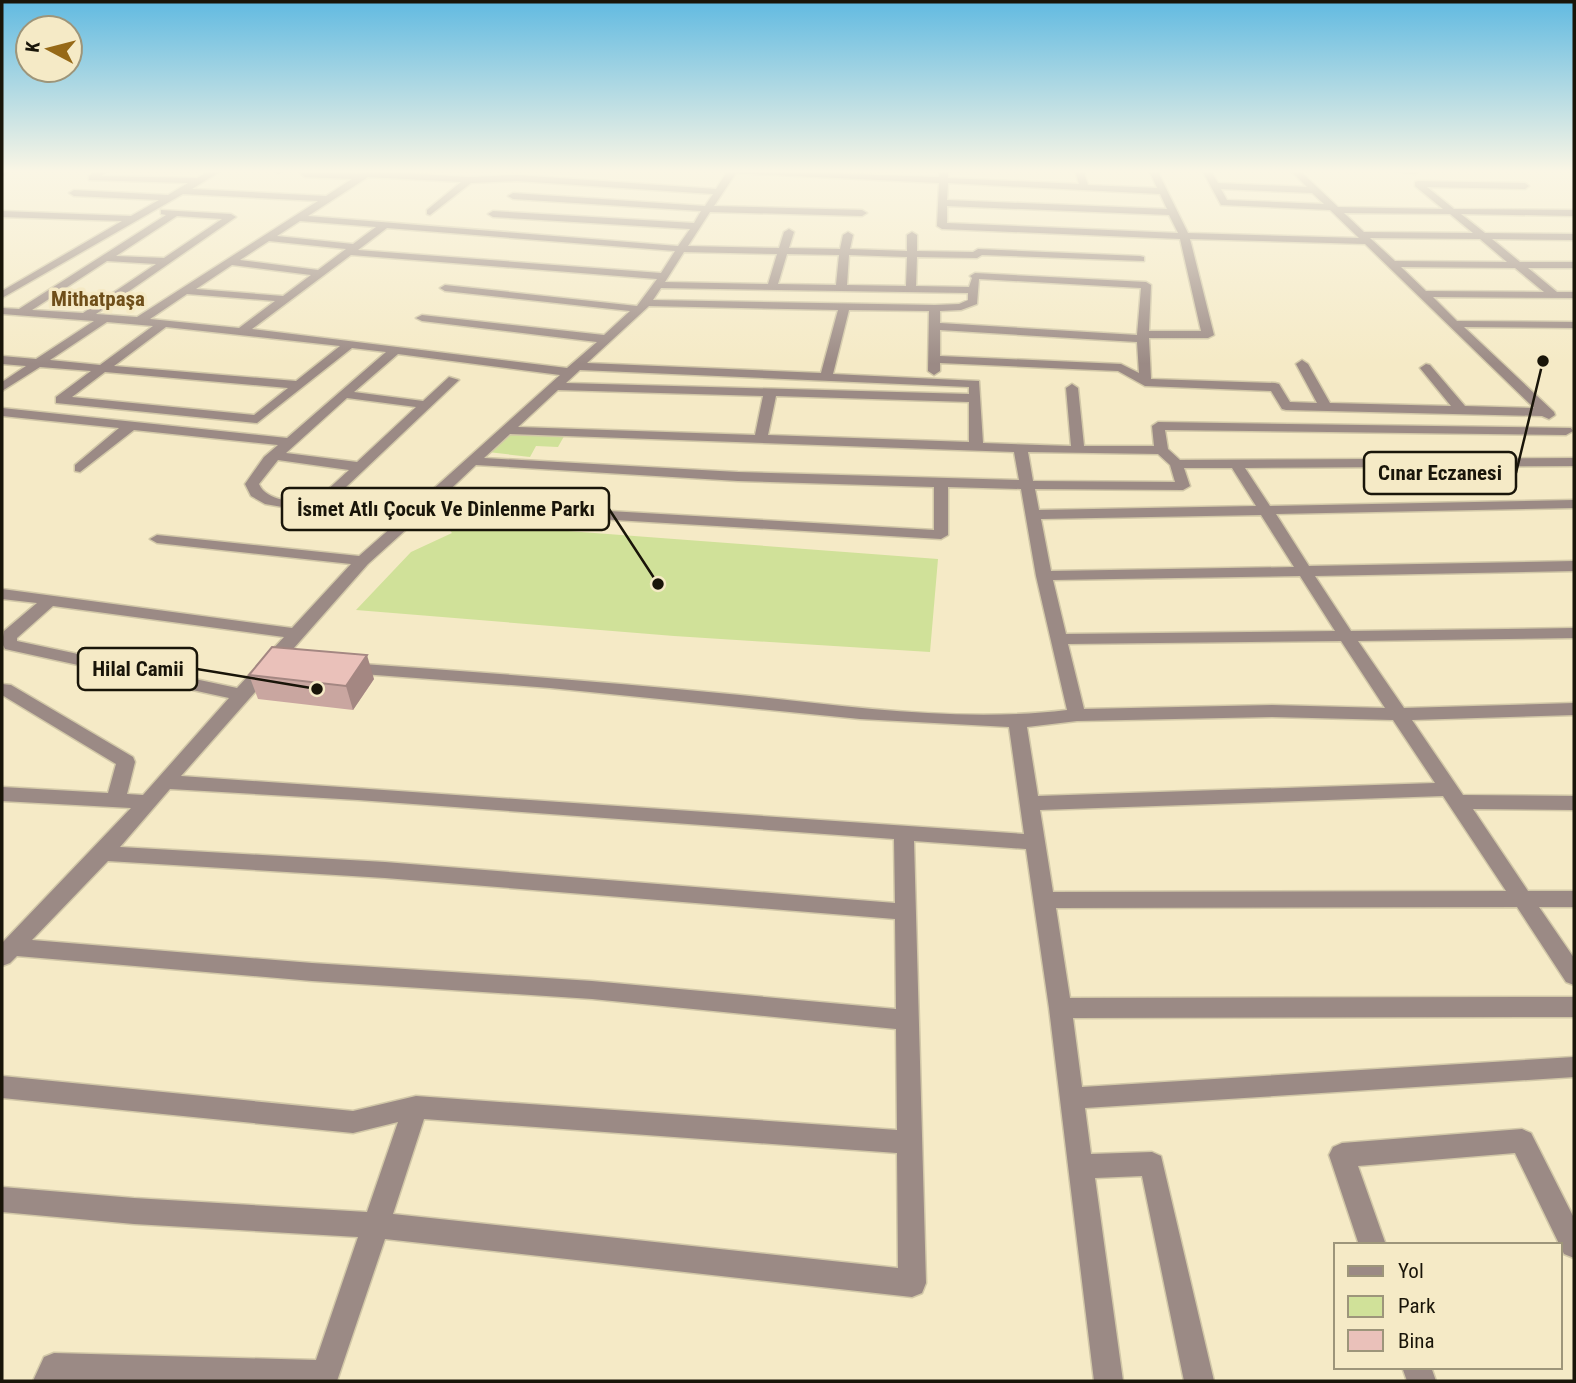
<svg xmlns="http://www.w3.org/2000/svg" width="1576" height="1383" viewBox="0 0 1576 1383" font-family="'Roboto Condensed',sans-serif">
<rect width="100%" height="100%" fill="#f5eac6"/>
<path fill="#d0e199" d="M512 430 567 431 558 447 536 446 530 457 488 452Z
M444 524 502 526 938 559 930 652 674 636 356 610 411 552 452 533Z"/>
<g fill="none" stroke-linecap="round" stroke-linejoin="round">
<defs>
<path id="minor" d="M2 170H11L2 176Z
M98 170H108L101 176 197 178 212 170H222L192 189 326 196 352 179 305 177 301 174 302 172 360 174 366 171 469 177 517 175 716 189 728 170 939 177 940 170H948V178L1079 184 1075 170H1083L1088 185 1157 188 1149 170H1157L1188 233 1359 238 1330 210 1221 205 1202 170H1210L1218 183 1307 187 1290 170H1299L1338 207 1443 209 1415 186V182L1418 181 1525 183 1529 186 1525 189 1427 187 1454 209 1574 210V216L1461 214 1485 233 1574 234V240L1492 239 1520 262H1574V268H1528L1557 292H1574V298L1433 297 1457 321 1574 322V328L1464 327 1554 412 1555 415 1549 419 1542 416 1286 410 1282 409 1271 391 1145 386 1118 371 940 363V371L934 375 928 371 929 311 849 310 833 374 979 381 983 443 1071 446 1066 388 1072 384 1078 388 1084 446H1154L1152 426 1158 422 1571 428 1573 431 1566 435 1165 430 1168 449 1180 460 1574 458V466L1245 468 1270 506 1574 500V508L1276 514 1309 566 1574 561V571L1315 576 1351 631 1574 628V638L1358 641 1404 708 1574 703V715L1412 720 1463 795 1574 796V810L1473 809 1528 891H1574V907H1539L1574 958V985L1566 982 1517 907 1056 908 1070 998 1574 997V1017L1073 1018 1082 1087 1574 1057V1077L1085 1108 1091 1154 1152 1152 1161 1156 1214 1381H1184L1142 1176 1095 1178 1123 1381H1094L1049 1008 1026 849 914 841 926 1283 922 1293 912 1297 385 1239 337 1381H33L44 1357 54 1353 316 1360 358 1237 134 1224 2 1212V1187L134 1198 367 1212 398 1122 353 1133 2 1098V1076L353 1111 416 1096 897 1130 896 1029 592 999 312 981 17 956 10 963 2 966V943L131 808 2 801V787L108 793 116 764 2 695V684L11 685 133 757 135 762 127 794 143 795 229 698 5 649 2 643 4 631 37 603 2 599V589L292 628 351 564 157 543 150 539 157 535 359 556 393 526 265 504 251 496 245 484 264 457 278 445 134 430 80 472 75 471V465L119 428 2 416V408L287 438 386 352 352 348 257 423 56 403V397L91 371 40 367 2 391V382L26 366 2 364V356L36 359 94 321 2 314V308L19 309 166 215 161 214V210L231 214 236 217 96 314 137 317 318 201 183 194 2 298V291L122 221 2 217V211L131 216 159 200 74 196 69 193 74 190 168 195 188 183 89 180V176ZM736 173 939 183 937 226 942 229 1180 239 1201 331H1149L1151 285 1146 282 975 273 970 276 972 278 969 287 916 286 917 257 977 258 982 255 1144 261V257L1140 256 978 249 973 252 917 251V235L912 232 907 235V251L850 249 853 235 848 232 843 235 840 249 789 248 794 232 789 229 784 232 779 248 688 246 710 212 862 216 867 213 862 210 714 206ZM368 177 461 182 427 210V214L430 215 471 183 517 181 713 194 705 206 513 193 508 196 513 199 701 211 694 223 493 211 488 214 493 217 690 229 678 246 308 216ZM948 183 1160 194 1167 209 947 200ZM1221 189 1312 193 1324 204 1227 200ZM947 206 1169 215 1178 233 947 223ZM1344 213 1450 214 1473 233 1364 232ZM177 216 222 219 164 258 116 256ZM300 221 376 227 353 244 277 236ZM387 228 675 251 661 273 358 250ZM1370 238 1480 239 1507 262 1395 261ZM1190 239 1365 244 1534 408 1465 406 1430 365 1426 364 1420 368 1451 406 1330 403 1308 364 1302 360 1296 364 1317 403 1290 402 1279 384 1275 383 1151 379 1149 338H1208L1214 335ZM269 241 346 249 318 270 240 260ZM684 252 777 254 768 284 665 282ZM787 254 839 255 836 285 778 284ZM351 255 657 279 637 306 445 285 440 288 445 291 630 311 604 335 422 315 416 318 422 321 597 342 567 368 252 329ZM849 255 907 257 906 286 847 285ZM107 261 156 264 83 313 32 310ZM232 265 311 275 283 296 196 289ZM1401 267 1515 268 1544 292 1426 291ZM979 279 1141 288 1137 335 940 323V311L961 310 977 304ZM661 288 968 293V300L959 304 935 305 653 300ZM187 294 275 301 239 328 150 319ZM649 306 838 310 821 373 587 363ZM107 322 153 326 100 365 50 360ZM166 327 340 346 296 381 114 366ZM940 330 1137 342 1139 373 1121 364 940 356ZM398 354 560 375 401 518 326 506 459 380 449 377 423 401 354 392ZM580 370 969 387V394L566 383ZM105 372 288 388 254 415 72 397ZM558 390 763 396 755 435 518 427ZM776 396 969 402V442L768 435ZM347 398 416 407 357 462 286 453ZM510 434 1014 452 1019 480 738 472 484 458ZM1028 452 1158 454 1170 465 1175 482 1033 481ZM278 460 349 470 312 504C295 501 267 502 259 484ZM476 465 738 481 934 487V530L438 501ZM1184 468H1232L1256 506 1039 510 1035 489 1183 490 1190 486ZM948 487 1021 489 1036 576 1067 710C959 723 847 706 740 695 609 682 479 672 349 663L340 668 349 673 550 688 860 719 1009 727 1024 834 181 776 368 564 429 509 941 539 948 535ZM1261 515 1294 567 1051 571 1041 519ZM1300 576 1335 631 1066 634 1053 580ZM53 606 284 637 237 688 17 641V638ZM1341 641 1385 708 1272 705 1084 709 1068 644ZM1272 717 1393 720 1435 783 1038 796 1027 727 1077 721ZM170 789 358 800 894 839 895 903 385 862 120 847ZM1443 796 1506 891 1053 892 1040 810ZM108 861 385 878 895 919 896 1009 592 981 312 963 32 940ZM424 1119 897 1153 898 1268 393 1214Z
M272 170H283L279 173Z
M1388 170H1419V171L1415 174Z
M1522 1129 1531 1133 1574 1218V1258L1564 1254 1515 1153 1358 1166 1386 1245H1359L1329 1155 1333 1147 1342 1143Z
M1402 1367H1431L1436 1381H1407Z"/>
</defs>
<use href="#minor" stroke="#d2c8a8" stroke-width="3"/>
<use href="#minor" fill="#9b8a85" fill-rule="evenodd"/>
</g>
<path fill="#c9a6a0" d="M249 675 374 679 353 710 258 699Z"/>
<path fill="#a48782" d="M367 655 374 679 353 710 346 686Z"/>
<path fill="#eac1ba" stroke="#a48782" stroke-width="2" d="M272 647 367 655 346 686 249 675Z"/>
<linearGradient id="sky" x2="0" y2="1"><stop stop-color="#61bae1"/><stop offset="0.47" stop-color="#faf6e5"/><stop offset="1" stop-color="#faf6e5" stop-opacity="0"/></linearGradient>
<rect width="1576" height="364" fill="url(#sky)"/>
<g text-anchor="middle" stroke-width="7" stroke-linejoin="round" paint-order="stroke">
<g font-size="21" font-weight="bold" fill="#6f4f1a" stroke="#f5eac6">
<text x="98" y="306">Mithatpaşa</text>
</g>
</g>
<path fill="none" stroke="#191509" stroke-width="2.5" d="M1543 361L1516 473M658 584L609 509M317 689L197 669"/>
<g fill="#191509" stroke="#f5eac6" stroke-width="2.5">
<circle cx="1543" cy="361" r="7"/>
<circle cx="658" cy="584" r="7"/>
<circle cx="317" cy="689" r="7"/>
</g>
<g fill="#f5eac6" stroke="#191509" stroke-width="2.5">
<rect x="1364" y="452" width="152" height="42" rx="7"/>
<rect x="282" y="488" width="327" height="42" rx="7"/>
<rect x="78" y="648" width="119" height="42" rx="7"/>
</g>
<g font-size="21" text-anchor="middle" font-weight="bold" fill="#191509">
<text x="1440" y="480">Cınar Eczanesi</text>
<text x="446" y="516">İsmet Atlı Çocuk Ve Dinlenme Parkı</text>
<text x="138" y="676">Hilal Camii</text>
</g>
<rect width="1576" height="1383" fill="none" stroke="#191509" stroke-width="7"/>
<rect x="1334" y="1243" width="228" height="126" fill="#f5eac6" stroke="#9d957a" stroke-width="2"/>
<rect x="1348" y="1266" width="35" height="10" fill="#9b8a85" stroke="#9d957a" stroke-width="2"/>
<text x="1398" y="1278" font-size="21" fill="#191509">Yol</text>
<rect x="1348" y="1296" width="35" height="21" fill="#d0e199" stroke="#9d957a" stroke-width="2"/>
<text x="1398" y="1313" font-size="21" fill="#191509">Park</text>
<rect x="1348" y="1330" width="35" height="21" fill="#eac1ba" stroke="#9d957a" stroke-width="2"/>
<text x="1398" y="1348" font-size="21" fill="#191509">Bina</text>
<g transform="translate(49 49) rotate(277)"><circle r="33" fill="#f5eac6" stroke="#9d957a" stroke-width="2"/>
<path d="M0-5L12 26L0 18L-12 26Z" fill="#966917"/>
<text y="-10" font-size="19" font-weight="bold" text-anchor="middle" fill="#191509">K</text>
</g>
</svg>
